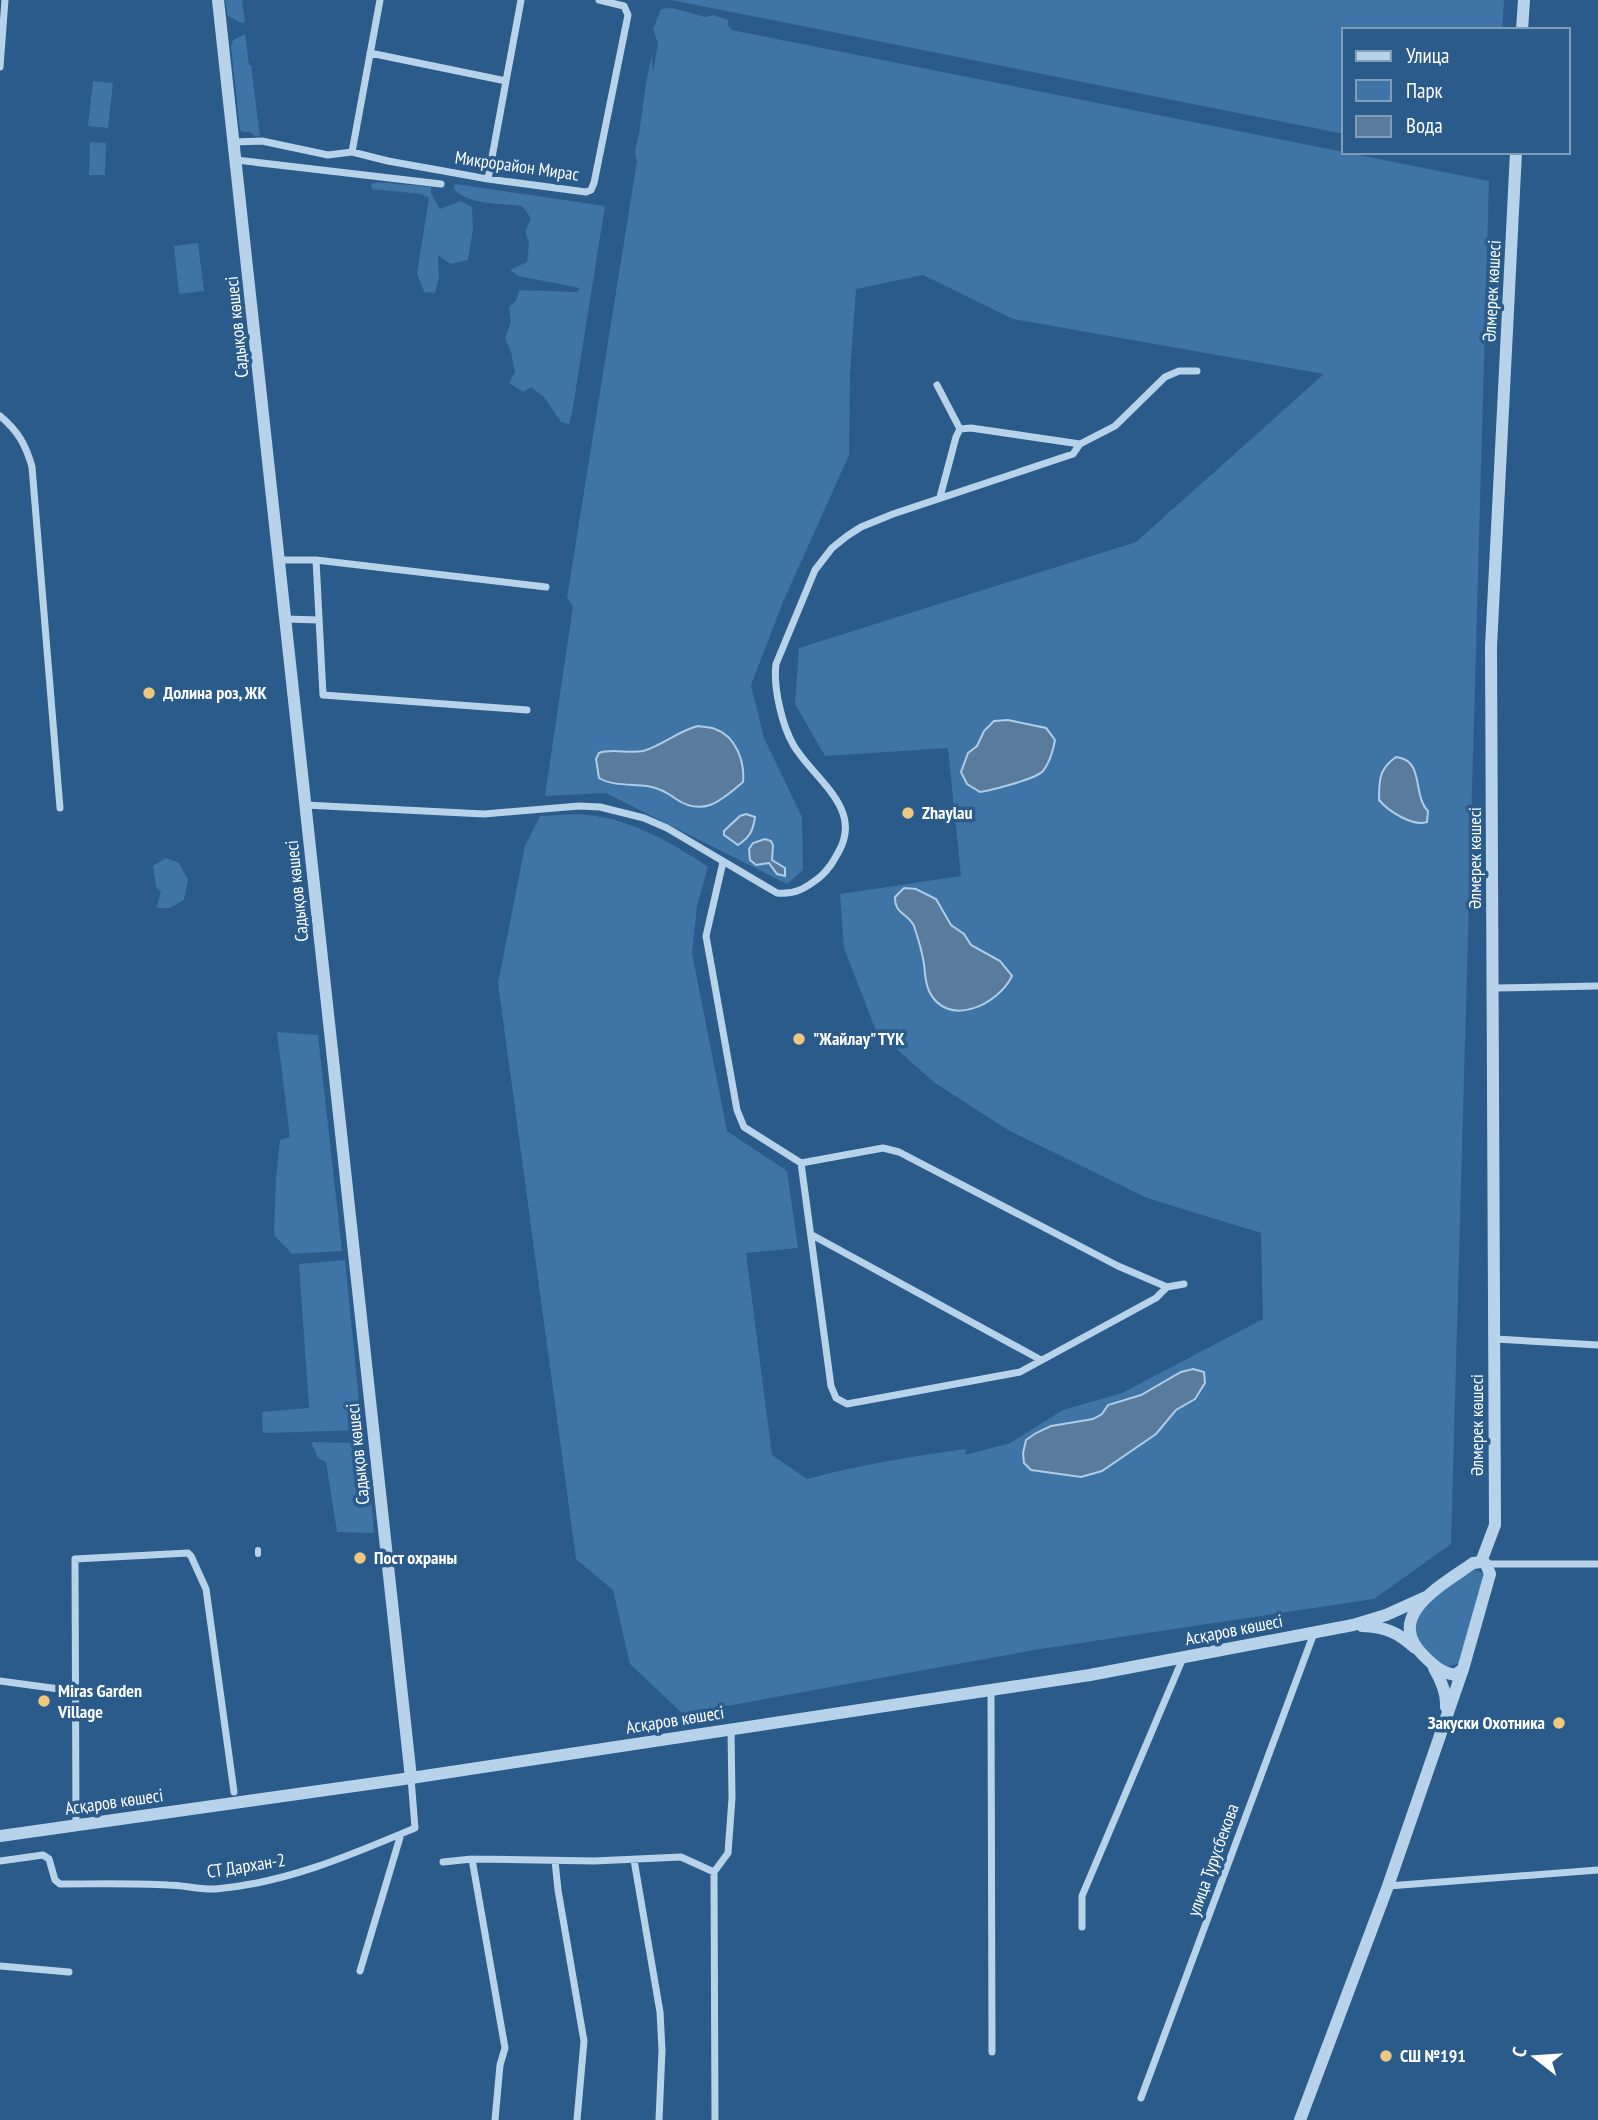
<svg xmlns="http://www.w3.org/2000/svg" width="1598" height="2120" viewBox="0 0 1598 2120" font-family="'PT Sans Narrow',sans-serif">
<rect width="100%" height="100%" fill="#2a5b8a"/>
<path fill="#3e74a6" d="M225 0H242L245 23 239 22 228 16Z
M671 0H1504L1502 30H1344V134Z
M672 8 706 17 713 15 728 20V25L732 30 1489 181 1451 1544 1374 1599 1034 1650 683 1714 630 1664 613 1590 576 1559 498 983 525 846 540 816C556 816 574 813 589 815 632 820 673 843 708 867L697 906 692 953 727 1131 787 1171 798 1248 746 1253 772 1455 807 1479C859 1465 912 1456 966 1449L965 1455 1010 1443 1063 1410 1122 1393 1263 1319 1261 1233 1147 1198 1008 1130 935 1083 876 1031 844 948 840 894 961 876 948 748 825 756 795 704 799 648 1136 542 1324 374 1013 319 923 275 856 289 850 374 849 455 783 602 751 685 764 738 802 817 803 870 787 884 606 793 545 796 573 606 567 598 637 161C633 150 637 145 639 134 643 108 645 82 652 56L653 73 658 43 653 29 661 9Z
M245 34 249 65H251L260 136H255L250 132H243L240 130 231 46 233 40Z
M93 81 113 83 108 128 88 126Z
M90 142 106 143 105 175H89Z
M377 182 431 187V193L440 209 461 201 472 207 473 229 468 260 450 264 438 255 439 277 435 293 424 292 417 273 429 198 421 194 372 189 371 184Z
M455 184 605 206 572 413 569 424 561 422 544 397 531 387 523 392 509 383 515 372 511 352 505 338 511 322 509 307 516 301 519 290 577 292 580 288 518 276 510 270 527 262 529 244 525 231 531 218 522 206C502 203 469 206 454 189Z
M198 243 204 291 179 294 174 246Z
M166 858 179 863 188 880 184 900 170 908H156L161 892 156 887 153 866Z
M277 1032 318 1035 342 1251 292 1254 274 1235 276 1177 280 1140 290 1137Z
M345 1260 362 1430 263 1433 262 1412 309 1408 299 1264Z
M311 1442 352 1443 367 1450 374 1533 337 1532 326 1462 318 1458Z
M1472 1568 1485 1574 1458 1664 1444 1667C1437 1660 1426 1653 1420 1645 1397 1613 1452 1584 1472 1568Z"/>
<path fill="#5a7b9c" stroke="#adcde9" stroke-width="2" d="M1008 720 1046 728 1055 740C1053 751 1050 762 1043 771 1036 779 992 790 980 792L967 784 961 772 968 753 977 746 984 731 994 721Z
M698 726C703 727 710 727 715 729 736 736 745 762 743 782 723 799 704 818 676 799 667 792 659 788 647 786 631 784 612 786 599 778L596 759 599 753C613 748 628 754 643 751 663 745 678 731 698 726Z
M1396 757C1425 760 1412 795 1428 811L1427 822C1413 827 1388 811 1379 800 1379 780 1379 769 1396 757Z
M746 814 755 817C753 831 750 837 738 845L724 835V831L740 816Z
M765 839 771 841 773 845 772 860 785 868V876L777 874 769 863 756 865 750 860 749 849 753 843Z
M904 888 916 889 936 899 951 925 964 934 971 945 1000 961 1012 976C998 1005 947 1029 929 991 925 982 925 973 924 964 922 951 918 938 914 926 908 913 894 914 895 897Z
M1193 1369 1204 1372 1205 1383 1195 1399 1176 1410 1156 1434 1102 1471 1081 1477 1031 1470 1024 1463 1023 1453 1026 1440 1036 1433 1051 1426 1093 1419 1102 1414 1108 1405 1141 1395 1181 1372Z"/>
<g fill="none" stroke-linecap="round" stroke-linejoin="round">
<path stroke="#b8d2e9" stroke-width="6" d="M258 1550V1554"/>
<path stroke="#b8d2e9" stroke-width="7" d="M370 53 506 81
M0 67 5 0
M234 142 262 141 328 155 352 152 388 161 488 179 586 192 591 190 594 183 628 15 624 6 599 0
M352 152 380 0
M236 160 441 184
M488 179 521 0
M937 385 960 429
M0 416C18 431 26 445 32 467L60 808
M940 497 956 437 960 429 971 428 1080 444
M279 560H316L323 695 527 710
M316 560 546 587
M285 619 319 620
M305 805 484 814 579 806 600 807 644 818 667 828 777 893C795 895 806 888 820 877 829 869 833 862 839 851 863 808 814 779 794 746 782 726 773 687 776 664L815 570 832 548 847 536 861 527 893 514 1073 454 1080 444 1115 426 1165 377 1179 371H1197
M723 862 706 936 737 1110 744 1127 801 1163 831 1386 836 1398 847 1404 1020 1372 1156 1298 1167 1287 1184 1284
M1494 988 1598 986
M801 1163 883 1148 899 1152 1118 1266 1167 1287
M812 1235 1041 1360
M1495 1339 1598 1345
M1486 1564H1598
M0 1681 59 1689
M991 1690 992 2052
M76 1826 75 1559 188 1553 191 1556 206 1589 234 1792
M472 1859 505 2048 500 2065 495 2120
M634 1860 660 2012 662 2050 659 2120
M0 1861 43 1855 49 1859 55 1880 60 1884C96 1884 132 1883 168 1885 184 1885 199 1890 216 1889 286 1883 351 1855 415 1828L411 1778
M555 1861 558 1890 584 2041 577 2120
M443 1862 472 1859 594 1861 681 1857 714 1872
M1388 1886 1598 1870
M1082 1927V1896L1183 1658
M0 1966 69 1972
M360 1971 401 1834
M1141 2098 1314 1633
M715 2120 714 1872 728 1853 732 1798 731 1729"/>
<path stroke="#b8d2e9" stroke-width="12" d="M218 0 411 1778
M1522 30 1524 0
M1481 1562 1495 1525 1491 647 1516 152
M1481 1562 1486 1564 1490 1574 1463 1669 1455 1675C1440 1672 1433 1665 1423 1655 1383 1615 1444 1584 1473 1563Z
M1362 1626C1385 1627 1398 1632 1415 1648
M1434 1668C1441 1680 1447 1693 1446 1707
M0 1836 411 1778 1090 1675 1353 1625 1386 1615 1426 1597
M1300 2120 1388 1886 1463 1669"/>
</g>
<g fill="#f0c77f" stroke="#2a5b8a" stroke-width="2.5">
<circle cx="149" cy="693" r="7"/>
<circle cx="908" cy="813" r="7"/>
<circle cx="799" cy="1039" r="7"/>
<circle cx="360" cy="1558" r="7"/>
<circle cx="44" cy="1701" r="7"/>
<circle cx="1559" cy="1723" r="7"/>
<circle cx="1386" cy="2056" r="7"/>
</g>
<g text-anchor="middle" stroke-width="7" stroke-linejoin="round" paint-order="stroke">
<g font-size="18" fill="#fff" stroke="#2a5b8a">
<text transform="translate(517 166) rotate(8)" y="6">Микрорайон Мирас</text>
<text transform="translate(1492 291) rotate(-87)" y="6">Әлмерек көшесі</text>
<text transform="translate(237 327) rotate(-96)" y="6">Садықов көшесі</text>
<text transform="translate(1475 858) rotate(-90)" y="6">Әлмерек көшесі</text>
<text transform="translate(297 891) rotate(-96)" y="6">Садықов көшесі</text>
<text transform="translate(1477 1425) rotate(-90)" y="6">Әлмерек көшесі</text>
<text transform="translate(358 1454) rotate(-96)" y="6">Садықов көшесі</text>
<text transform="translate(1234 1630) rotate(-11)" y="6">Асқаров көшесі</text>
<text transform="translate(675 1720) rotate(-9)" y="6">Асқаров көшесі</text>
<text transform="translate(114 1802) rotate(-8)" y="6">Асқаров көшесі</text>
<text transform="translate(1213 1860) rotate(-70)" y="6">улица Турусбекова</text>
<text transform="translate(246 1866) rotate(-9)" y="6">СТ Дархан-2</text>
</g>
<g font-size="18" font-weight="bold" fill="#fff" stroke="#2a5b8a" text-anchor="start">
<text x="163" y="699">Долина роз, ЖК</text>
<text x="922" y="819">Zhaylau</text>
<text x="813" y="1045">"Жайлау" ТҮК</text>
<text x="374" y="1564">Пост охраны</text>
<text x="58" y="1697">Miras Garden<tspan x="58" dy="21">Village</tspan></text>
<text x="1545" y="1729" text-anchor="end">Закуски Охотника</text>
<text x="1400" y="2062">СШ №191</text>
</g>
</g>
<rect x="1342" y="28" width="228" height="126" fill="#2a5b8a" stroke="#7f9db9" stroke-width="2"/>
<rect x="1356" y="51" width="35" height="10" fill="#b8d2e9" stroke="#7f9db9" stroke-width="2"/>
<text x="1406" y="63" font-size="21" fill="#ffffff">Улица</text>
<rect x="1356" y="80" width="35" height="21" fill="#3e74a6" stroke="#7f9db9" stroke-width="2"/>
<text x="1406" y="98" font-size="21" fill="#ffffff">Парк</text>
<rect x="1356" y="116" width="35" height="21" fill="#5a7b9c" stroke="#7f9db9" stroke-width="2"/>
<text x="1406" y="133" font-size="21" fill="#ffffff">Вода</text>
<g transform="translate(1535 2057) rotate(287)" stroke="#2a5b8a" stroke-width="5" paint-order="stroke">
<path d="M0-5L12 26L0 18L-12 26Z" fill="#ffffff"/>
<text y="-10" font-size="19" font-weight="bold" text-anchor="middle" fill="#ffffff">С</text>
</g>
</svg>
